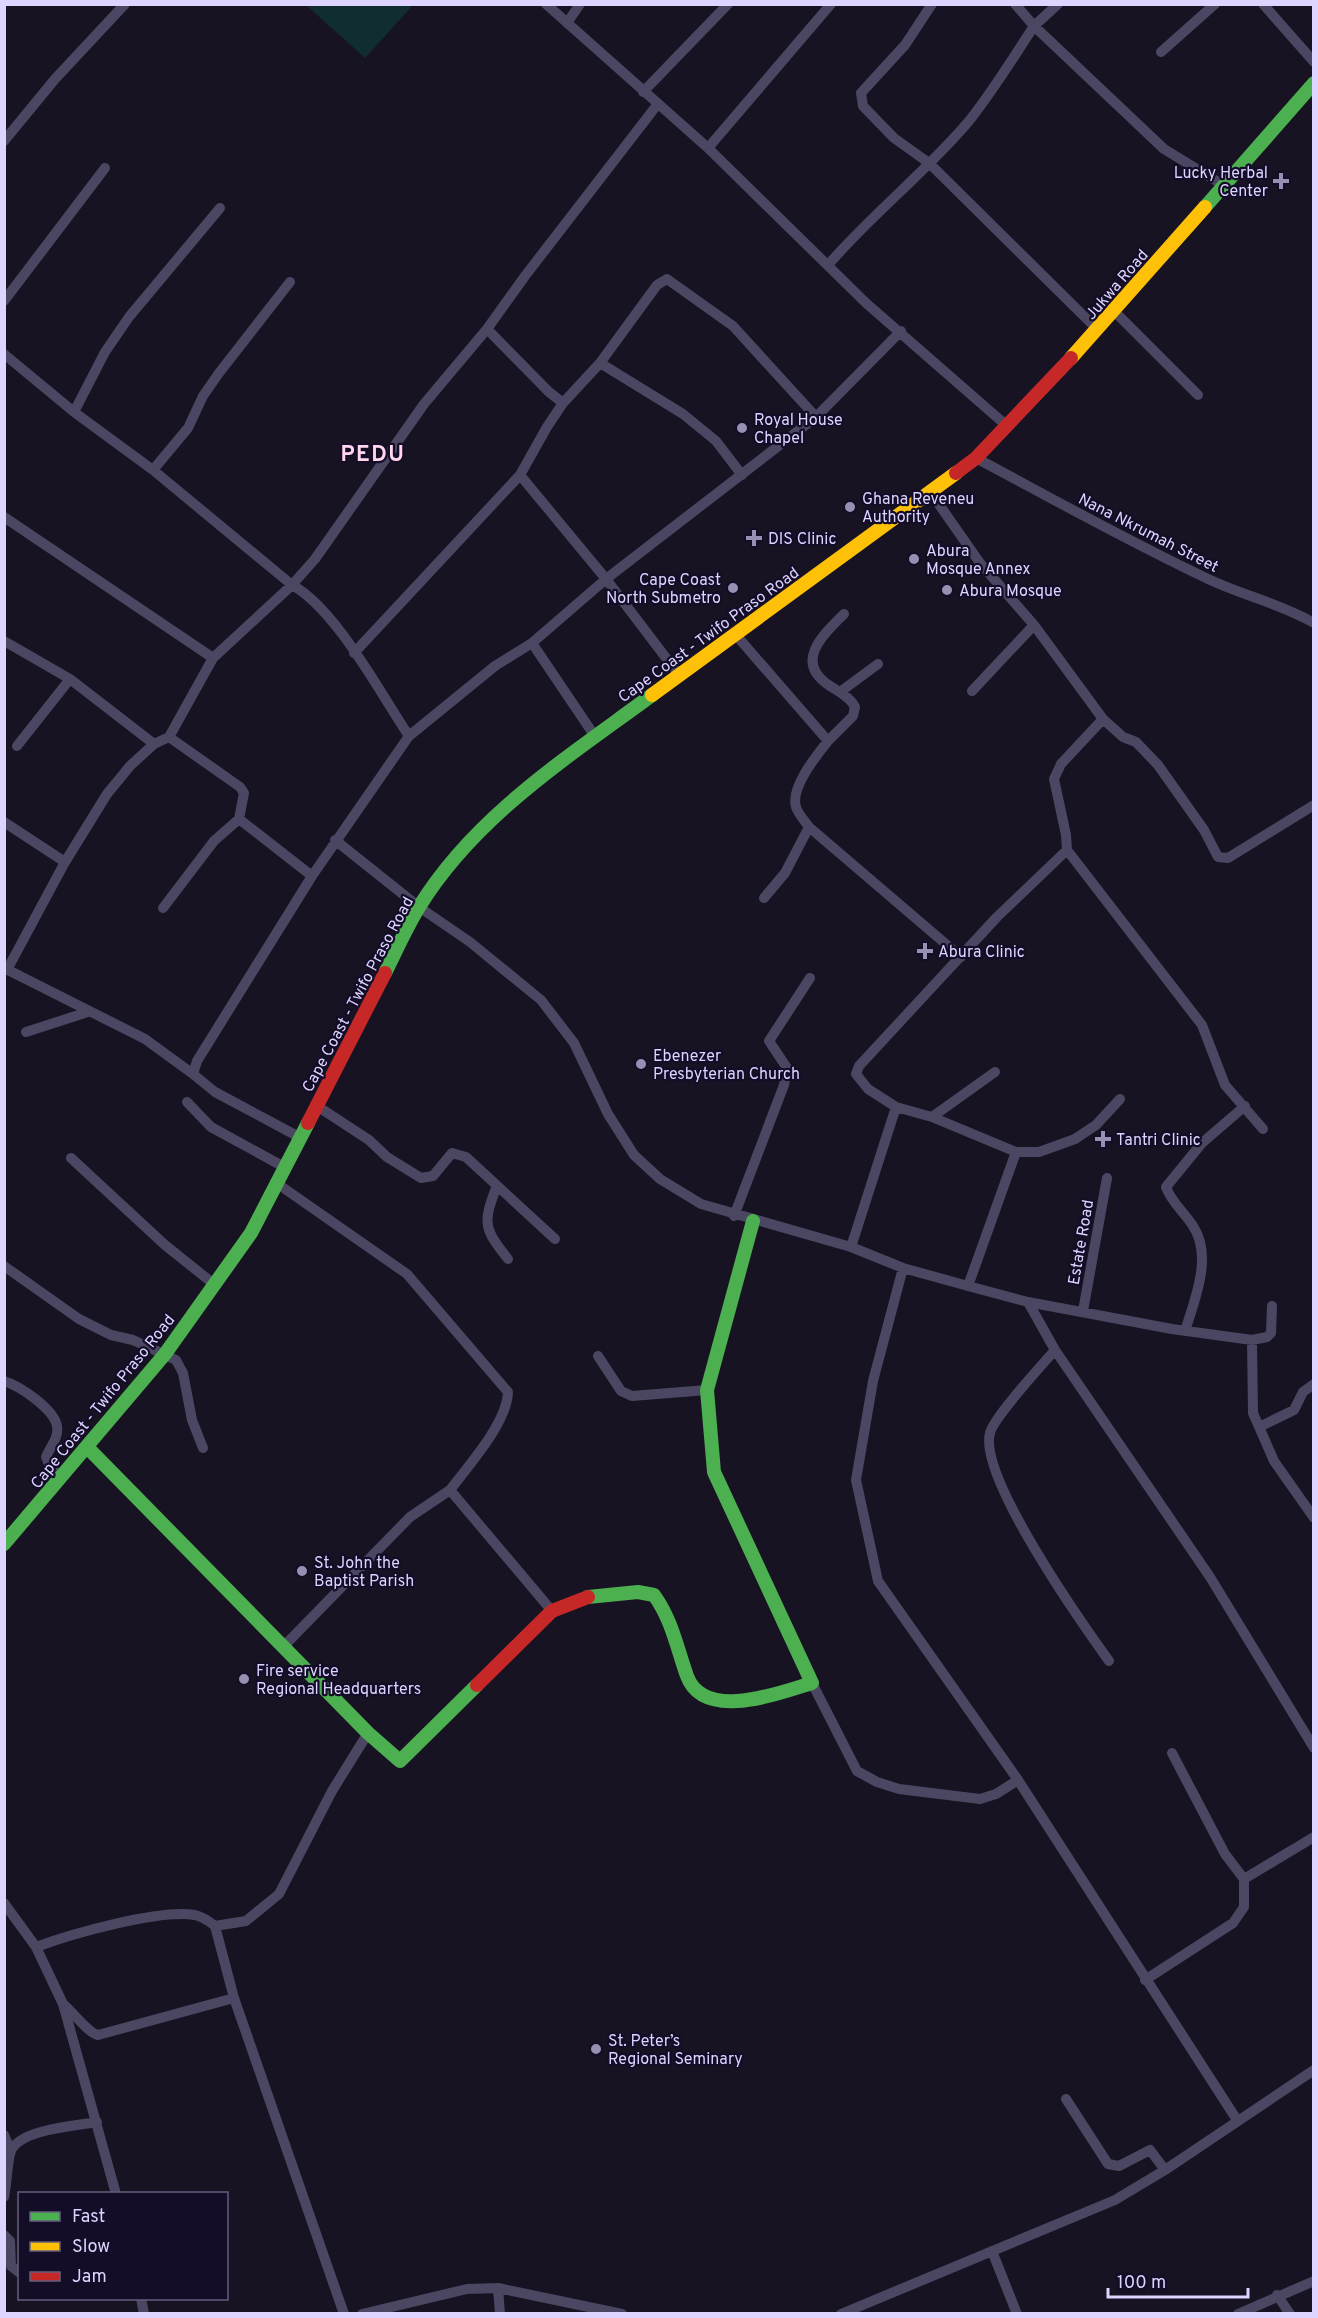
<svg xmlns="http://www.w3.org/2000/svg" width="1318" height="2318" viewBox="0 0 1318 2318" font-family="Overpass,sans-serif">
<rect width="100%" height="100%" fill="#171322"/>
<path fill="#102d31" d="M306 5H413L365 58Z"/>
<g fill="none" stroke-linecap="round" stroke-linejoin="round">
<path stroke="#4b4763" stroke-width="10" d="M546 4 708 148 866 303 1007 426
M932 4 905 45 861 93 863 106 894 138 929 163 1098 330
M1058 4 1034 26 1164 149 1223 185
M1263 4 1314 62
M567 23 580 4
M1161 52 1215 4
M643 92 728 4
M4 141 55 79 125 4
M708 148 831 4
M828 265C872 214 926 172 969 121 993 91 1013 58 1034 26L1015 4
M4 301 105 168
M1114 311 1198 395
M4 354 74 412 153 470 292 585 315 559 424 404 487 329
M600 363 683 414 716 441 742 475
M563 403 600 363 657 285 667 279 733 326 816 417
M74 412 105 352 129 317 220 208
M976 458C1051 498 1126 540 1204 577 1240 595 1277 602 1314 623
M153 470 188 428 203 396 219 373 290 282
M520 475 606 579 816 417 901 331
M931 493 980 563 1034 625 1103 719 1123 737 1136 742 1158 765 1204 830 1218 857 1228 858 1314 805
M4 517 213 658
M736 635 828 741C816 756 790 788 796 807 798 814 805 821 809 827L961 957
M4 641 70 679
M532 643 606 579 679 675
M354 653 520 475 547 427 563 403 549 392 487 329 525 276 657 105
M972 691 1034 625
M840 692 878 664
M1103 719 1061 764 1054 779 1066 835 1067 850 997 917 859 1066 856 1074 868 1089 896 1107 932 1117 1016 1152H1039L1075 1139 1096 1125 1120 1099
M169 737 240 787 244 793 239 819
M828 741 853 716 855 707C850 697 839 692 830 686 793 662 823 635 844 614
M17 746 70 679 154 744
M4 822 65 862
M335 840 419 907 470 942 541 1000 574 1043 608 1114 634 1155 660 1179 701 1204 851 1247 903 1268 968 1286 1028 1302 1172 1329 1252 1340 1267 1337 1271 1333 1272 1306
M1067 850 1202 1025 1225 1085 1263 1129
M764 898 785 873 809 827
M163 908 214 841 239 819 312 876 409 736 495 666 532 643 594 735
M4 968 145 1039 193 1074
M7 970 65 862 107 794 130 766 154 744 169 737 213 658 292 585C336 609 380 693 409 736
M26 1032 88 1012
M187 1102 211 1127 284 1167
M317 1106 369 1140 387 1157 421 1178 433 1176 452 1153 466 1157 555 1239
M932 1117 995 1072
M301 1138 215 1092 193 1074 197 1061 312 876
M71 1158 165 1245 215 1285
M275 1182 407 1274 508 1392C507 1423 469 1465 450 1490
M497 1186C482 1223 484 1229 508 1259
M734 1216 784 1085 787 1068 769 1041 810 978
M851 1247 896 1107
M4 1266 79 1319 111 1335 133 1340 176 1360 183 1373 192 1420 203 1448
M903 1268 873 1381 856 1480 878 1581 1018 1780 1237 2120
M968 1286 1016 1152
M1028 1302 1055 1350 1210 1577 1314 1748
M1083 1311 1107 1178
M1185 1331C1195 1299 1213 1256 1193 1226 1185 1213 1171 1202 1166 1187L1202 1143 1245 1106
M1252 1340 1253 1413 1274 1461 1314 1518
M1055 1350C1042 1365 993 1418 990 1433 978 1476 1081 1622 1109 1661
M598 1356 621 1391 632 1396 707 1390
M4 1381C20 1386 54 1409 57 1426 59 1438 50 1447 46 1457L50 1467 62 1477
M1259 1427 1294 1410 1303 1392 1314 1384
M285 1645 410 1517 450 1490 552 1611
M812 1683 857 1771 877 1782 899 1789 980 1799 996 1794 1018 1780
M1172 1753 1225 1854 1244 1879 1314 1837
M4 1903 36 1947 63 2004 116 2194
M36 1947C71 1934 159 1909 195 1915 203 1917 209 1921 215 1926
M1145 1980 1233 1923 1244 1907V1879
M63 2004C73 2012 88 2033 98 2035L234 1998
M1066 2099 1108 2164 1119 2166 1150 2150 1165 2170
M4 2135 11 2151
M4 2197C7 2185 7 2161 11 2151 20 2129 76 2126 97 2122
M4 2235 10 2241 11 2266 20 2273
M992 2251 1017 2314
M498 2288 500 2314
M1277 2295 1290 2314
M141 2298 144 2314
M344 2314 234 1998 215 1926 246 1921 279 1894 332 1791 368 1733
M362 2314 467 2289 498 2288 622 2314
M841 2314 1115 2200 1165 2170 1314 2070
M1238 2314 1314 2281"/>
<path stroke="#4caf50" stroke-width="14" d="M1205 207 1314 83
M385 973C396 951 406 928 419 907 475 816 568 757 652 695
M87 1447 368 1733 400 1761 477 1685
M4 1544 165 1354 251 1233 308 1123
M588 1597 638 1592 654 1595C672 1620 677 1648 687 1676 704 1722 779 1693 812 1683L714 1472 707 1390 753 1221"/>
<path stroke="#ffc107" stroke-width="14" d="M1071 358 1205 207
M652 695 956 473"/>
<path stroke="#c62828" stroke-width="14" d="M956 473 976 458 1071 358
M308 1123 385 973
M477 1685 552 1611 588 1597"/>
</g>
<g fill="#9890b2" stroke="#140d28" stroke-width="2">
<path d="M1278 172h6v6h6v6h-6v6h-6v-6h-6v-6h6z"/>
<circle cx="742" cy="428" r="6"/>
<circle cx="850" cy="507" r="6"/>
<path d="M751 529h6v6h6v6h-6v6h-6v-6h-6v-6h6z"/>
<circle cx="914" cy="559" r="6"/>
<circle cx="733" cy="588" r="6"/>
<circle cx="947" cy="590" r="6"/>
<path d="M922 942h6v6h6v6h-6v6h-6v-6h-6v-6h6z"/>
<circle cx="641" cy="1064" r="6"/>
<path d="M1100 1130h6v6h6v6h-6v6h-6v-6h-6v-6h6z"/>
<circle cx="302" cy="1571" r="6"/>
<circle cx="244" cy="1679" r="6"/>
<circle cx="596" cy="2049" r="6"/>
</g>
<g text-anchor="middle" stroke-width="4.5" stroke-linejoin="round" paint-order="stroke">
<g font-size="16" fill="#ddd4ff" stroke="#140d28" text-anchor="start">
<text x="1268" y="178" text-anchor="end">Lucky Herbal<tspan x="1268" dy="18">Center</tspan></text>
<text x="754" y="425">Royal House<tspan x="754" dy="18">Chapel</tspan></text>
<text x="862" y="504">Ghana Reveneu<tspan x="862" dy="18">Authority</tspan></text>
<text x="768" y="544">DIS Clinic</text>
<text x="926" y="556">Abura<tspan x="926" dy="18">Mosque Annex</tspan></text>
<text x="721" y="585" text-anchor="end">Cape Coast<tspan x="721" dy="18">North Submetro</tspan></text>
<text x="959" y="596">Abura Mosque</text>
<text x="938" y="957">Abura Clinic</text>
<text x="653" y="1061">Ebenezer<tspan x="653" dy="18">Presbyterian Church</tspan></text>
<text x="1116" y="1145">Tantri Clinic</text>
<text x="314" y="1568">St. John the<tspan x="314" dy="18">Baptist Parish</tspan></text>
<text x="256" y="1676">Fire service<tspan x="256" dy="18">Regional Headquarters</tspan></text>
<text x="608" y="2046">St. Peter’s<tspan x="608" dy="18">Regional Seminary</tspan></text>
</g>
<g font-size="16" fill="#ddd4ff" stroke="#140d28">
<text transform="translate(1116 284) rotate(-49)" y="6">Jukwa Road</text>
<text transform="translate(1149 532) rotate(27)" y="6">Nana Nkrumah Street</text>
<text transform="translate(708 634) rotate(-36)" y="6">Cape Coast - Twifo Praso Road</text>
<text transform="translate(357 994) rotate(-62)" y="6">Cape Coast - Twifo Praso Road</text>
<text transform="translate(1080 1242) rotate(-80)" y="6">Estate Road</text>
<text transform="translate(102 1401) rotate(-51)" y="6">Cape Coast - Twifo Praso Road</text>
</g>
<g font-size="22" font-weight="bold" letter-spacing="1.5" fill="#ffd6ec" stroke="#140d28">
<text x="373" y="461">PEDU</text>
</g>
</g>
<rect width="1318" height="2318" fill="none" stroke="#ddd4ff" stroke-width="12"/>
<rect x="18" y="2192" width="210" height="108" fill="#140d28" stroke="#645d7e" stroke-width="1.5"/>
<rect x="30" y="2212" width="30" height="9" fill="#4caf50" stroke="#645d7e" stroke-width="1.5"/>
<text x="72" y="2222" font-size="18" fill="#ddd4ff">Fast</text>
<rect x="30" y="2242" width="30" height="9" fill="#ffc107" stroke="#645d7e" stroke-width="1.5"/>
<text x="72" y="2252" font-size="18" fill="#ddd4ff">Slow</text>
<rect x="30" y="2272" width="30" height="9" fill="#c62828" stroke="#645d7e" stroke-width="1.5"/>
<text x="72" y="2282" font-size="18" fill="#ddd4ff">Jam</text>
<path d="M1108 2288v9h140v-9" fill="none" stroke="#ddd4ff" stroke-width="3"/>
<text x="1117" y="2288" font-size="18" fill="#ddd4ff" stroke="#140d28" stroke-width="4.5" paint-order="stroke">100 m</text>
</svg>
